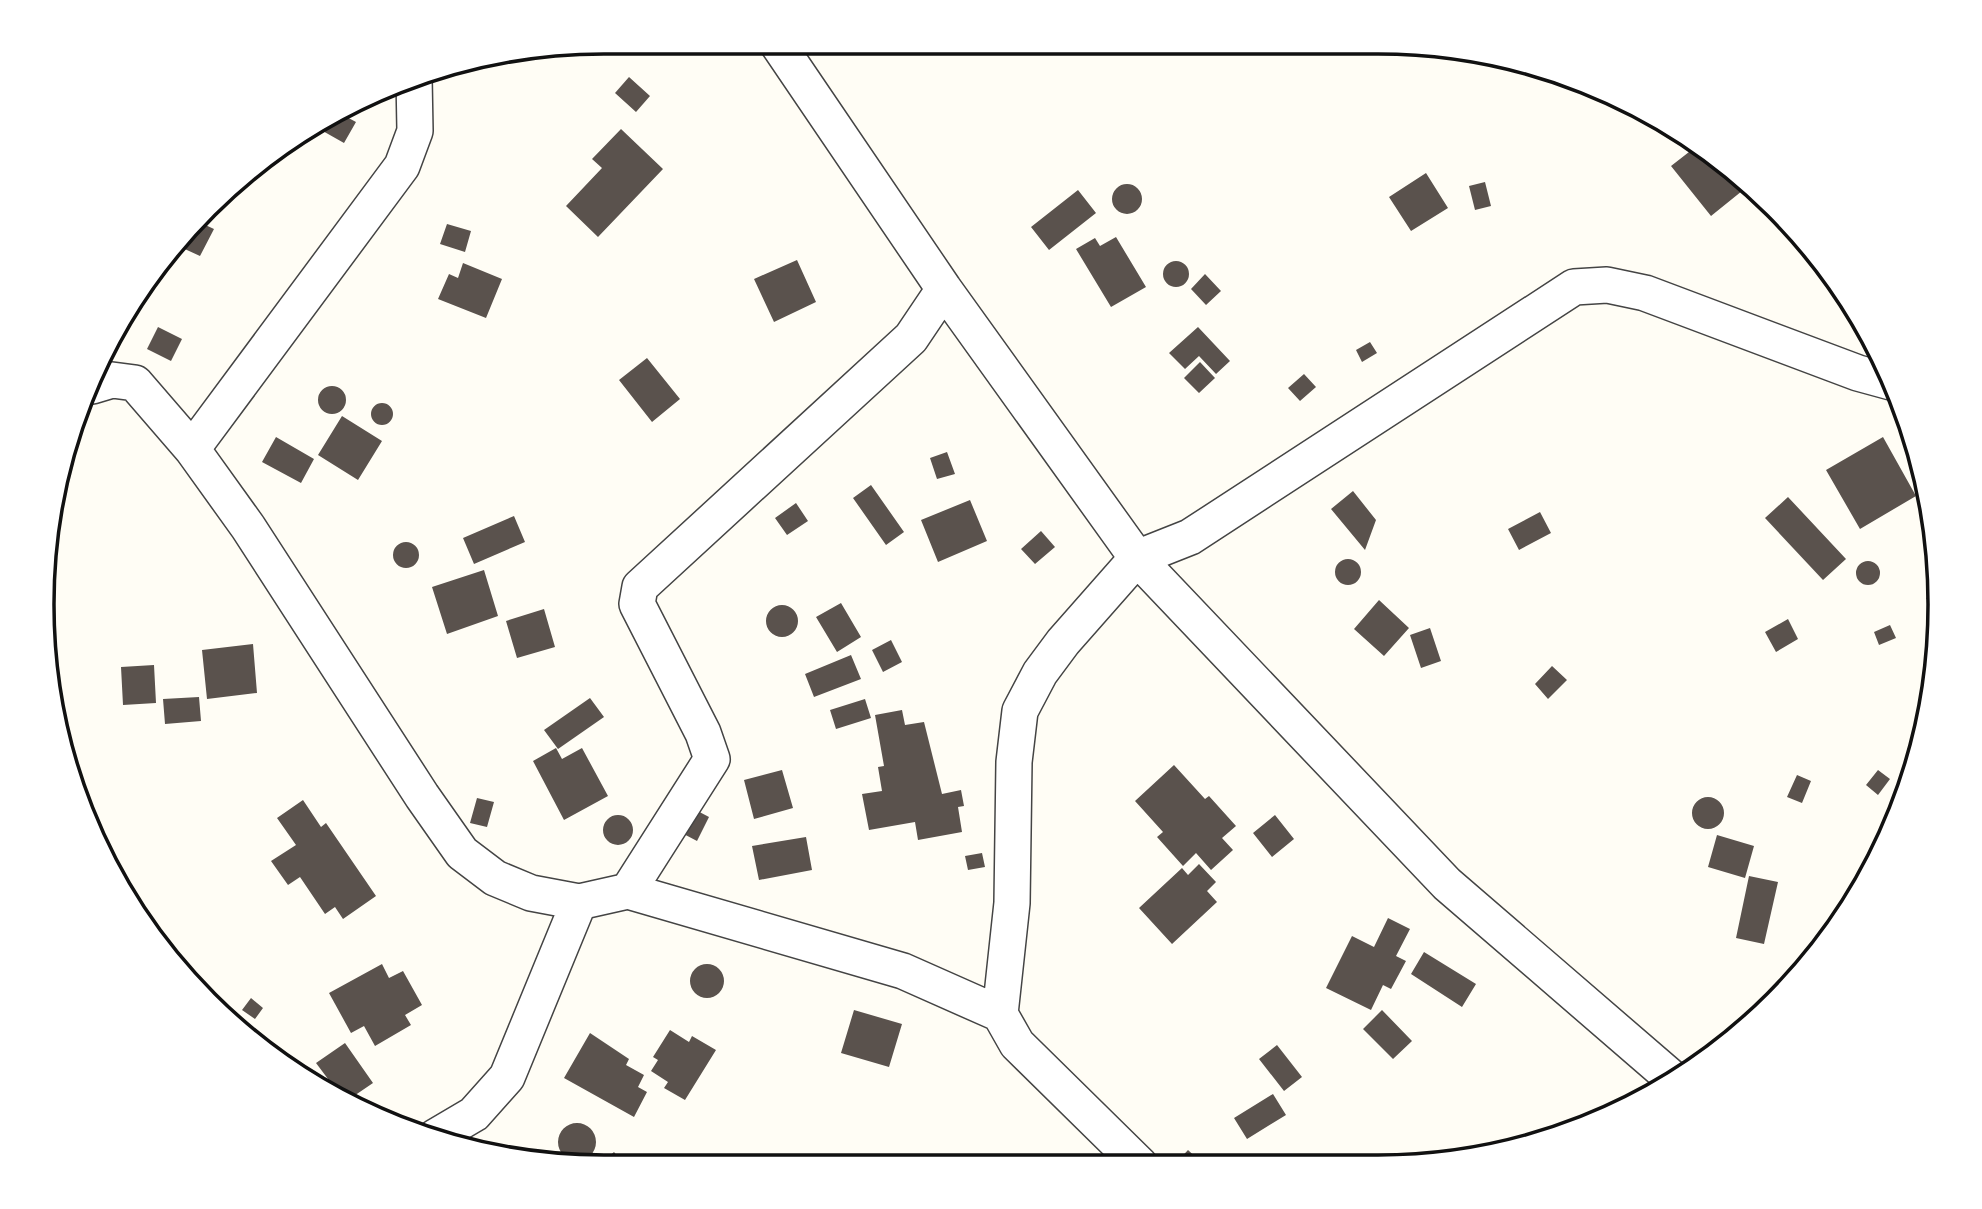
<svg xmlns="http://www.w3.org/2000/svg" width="1982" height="1209" viewBox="0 0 1982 1209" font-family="'IBM Plex Serif',serif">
<rect width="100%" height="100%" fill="#fffdf5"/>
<path fill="#5a524d" d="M629 77 650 96 636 112 615 93Z
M343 115 356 122 344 143 321 130Z
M621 129 663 169 598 237 566 206 602 168 592 159Z
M1698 145 1708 157 1712 154 1720 158 1741 178 1735 182 1742 191 1711 216 1671 166Z
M1426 173 1448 208 1411 231 1389 197Z
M1485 182 1491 206 1475 210 1469 186Z
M1112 199a15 15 0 1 1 30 0a15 15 0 1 1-30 0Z
M1078 190 1096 213 1049 250 1031 227Z
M199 222 214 229 200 256 176 245Z
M447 224 471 231 465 252 440 244Z
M1116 237 1146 287 1111 307 1076 249 1095 238 1100 246Z
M797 260 816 302 774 322 754 279Z
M1163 274a13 13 0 1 1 26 0a13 13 0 1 1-26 0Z
M463 263 502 279 486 318 438 299 449 274 458 278Z
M1205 274 1221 291 1206 305 1191 289Z
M158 327 182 339 171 361 147 349Z
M1198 327 1230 361 1216 374 1199 356 1185 369 1169 353Z
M1370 342 1377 353 1362 362 1356 350Z
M647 358 680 399 652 422 619 380Z
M1200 362 1215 378 1199 393 1184 378Z
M1304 374 1316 387 1300 401 1288 388Z
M318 400a14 14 0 1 1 28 0a14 14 0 1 1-28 0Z
M371 414a11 11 0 1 1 22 0a11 11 0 1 1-22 0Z
M342 416 382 441 358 480 318 455Z
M276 437 314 459 301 483 262 462Z
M1883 437 1916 496 1860 529 1826 470Z
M947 452 955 474 937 479 930 458Z
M871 485 904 532 886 545 853 498Z
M1353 491 1376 520 1365 550 1331 509Z
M1788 497 1846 559 1823 580 1765 518Z
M970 500 987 541 938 562 921 520Z
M796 503 808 521 787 535 775 518Z
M1540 512 1551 533 1519 550 1508 529Z
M514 516 525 542 474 564 463 538Z
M1041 531 1055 547 1035 564 1021 549Z
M393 555a13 13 0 1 1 26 0a13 13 0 1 1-26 0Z
M1335 572a13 13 0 1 1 26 0a13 13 0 1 1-26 0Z
M1856 573a12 12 0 1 1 24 0a12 12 0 1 1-24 0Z
M484 570 498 616 447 634 432 587Z
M1937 591 1938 615V618L1926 598Z
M1379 600 1409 628 1384 656 1354 629Z
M841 603 861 637 837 652 816 617Z
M766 621a16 16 0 1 1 32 0a16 16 0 1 1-32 0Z
M544 609 555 647 517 658 506 621Z
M1788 619 1798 639 1776 652 1765 632Z
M1890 625 1896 638 1879 645 1874 632Z
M1430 628 1441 661 1421 668 1410 635Z
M891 640 902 662 883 672 872 650Z
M253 644 257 693 207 699 202 650Z
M851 655 861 679 814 697 805 674Z
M154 665 156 703 123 705 121 667Z
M1552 666 1567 680 1548 699 1535 684Z
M199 697 201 721 165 724 163 699Z
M590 698 604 717 558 749 544 730Z
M865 699 871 718 836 729 830 710Z
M902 710 905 725 924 722 942 794 961 790 964 806 958 807 962 832 918 840 915 822 869 830 862 794 882 791 878 767 884 766 875 715Z
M556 748 562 759 582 748 608 796 564 820 533 761Z
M1174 765 1205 799 1209 796 1236 826 1222 838 1233 850 1211 870 1196 853 1183 866 1157 837 1163 832 1135 801Z
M782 770 793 808 754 819 744 780Z
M1878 770 1890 779 1878 795 1866 785Z
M1797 775 1811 781 1802 803 1787 797Z
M1692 813a16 16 0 1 1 32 0a16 16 0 1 1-32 0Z
M477 798 494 802 487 827 470 823Z
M303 800 321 827 326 823 376 896 343 919 335 907 325 914 300 877 288 885 271 861 296 845 277 818Z
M690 807 709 817 697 841 678 831Z
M603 830a15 15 0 1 1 30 0a15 15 0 1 1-30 0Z
M1275 815 1294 839 1272 857 1253 833Z
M1717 835 1754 846 1745 878 1708 867Z
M806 837 812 870 759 880 752 846Z
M982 853 985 867 968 870 965 856Z
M1199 864 1216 882 1207 891 1217 902 1172 944 1139 908 1182 868 1188 875Z
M1749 876 1778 882 1764 944 1736 938Z
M1388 918 1410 929 1396 956 1406 961 1391 989 1383 985 1371 1010 1326 988 1352 936 1374 947Z
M1424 952 1476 984 1462 1007 1411 974Z
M690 981a17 17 0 1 1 34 0a17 17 0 1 1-34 0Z
M382 964 389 978 403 971 422 1005 405 1015 411 1025 375 1046 364 1026 351 1033 329 993Z
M251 998 263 1008 255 1019 242 1010Z
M854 1010 902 1024 889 1067 841 1053Z
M1382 1010 1412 1041 1393 1059 1363 1029Z
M670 1030 689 1042 692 1036 716 1050 685 1100 664 1088 668 1082 651 1071 658 1060 653 1057Z
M590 1033 629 1059 626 1065 644 1075 638 1087 647 1092 634 1117 564 1078Z
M345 1043 373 1083 348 1100 320 1084 328 1079 316 1063Z
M1277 1045 1302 1077 1284 1091 1259 1059Z
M1273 1094 1286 1115 1247 1139 1234 1118Z
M558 1142a19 19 0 1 1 38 0a19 19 0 1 1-38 0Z
M1188 1150 1204 1165H1174Z
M614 1152 623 1163H602Z"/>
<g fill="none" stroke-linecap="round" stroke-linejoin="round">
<defs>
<path id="street" d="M777 43 944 289 1137 558 1447 884 1674 1080
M92 386 112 380 135 383 192 449 248 527 422 796 462 853 495 878 531 893 579 902 628 891 903 971 1000 1014 1017 1044 1140 1165
M192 449 402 166 415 131 414 77
M628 891 712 759 703 733 637 604 640 587 911 338 944 289
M1000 1014 1012 903 1014 762 1020 711 1040 673 1063 642 1137 558 1190 537 1574 287 1607 285 1645 293 1858 373 1891 382
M435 1137 474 1114 507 1077 579 902"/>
</defs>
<use href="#street" stroke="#444" stroke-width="38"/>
<use href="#street" stroke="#fff" stroke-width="35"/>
</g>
<path d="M0 0H1982V1209H0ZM604 54H1378A550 550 0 0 1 1928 604V605A550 550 0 0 1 1378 1155H604A550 550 0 0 1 54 605V604A550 550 0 0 1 604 54Z" fill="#fff" fill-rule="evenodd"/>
<path fill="none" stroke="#111" stroke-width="3.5" d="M604 54H1378A550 550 0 0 1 1928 604V605A550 550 0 0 1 1378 1155H604A550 550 0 0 1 54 605V604A550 550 0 0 1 604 54Z"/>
</svg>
